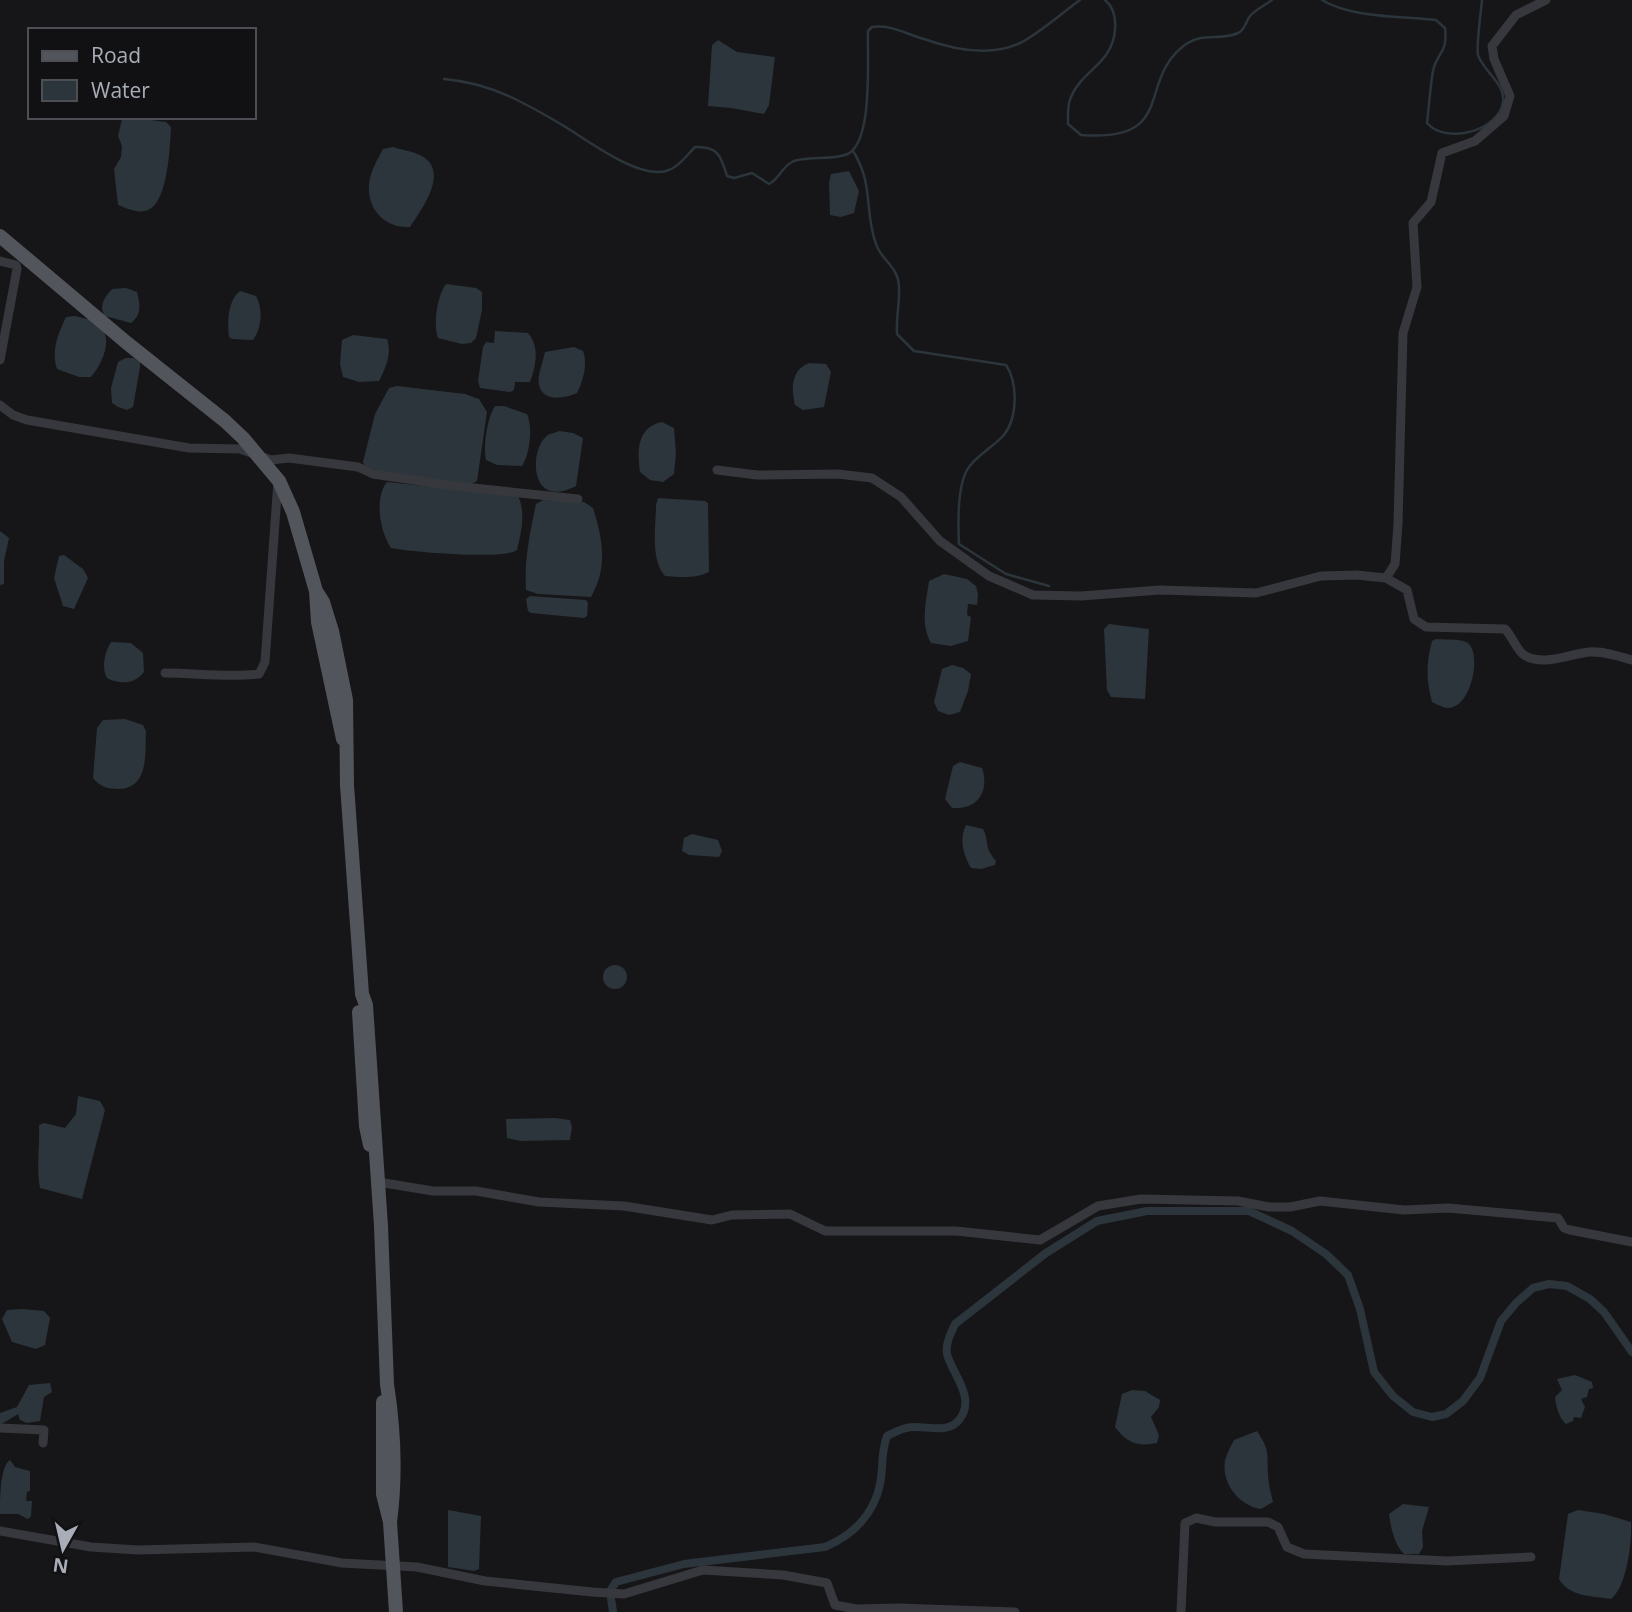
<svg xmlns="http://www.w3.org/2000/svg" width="1632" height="1612" viewBox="0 0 1632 1612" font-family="'Open Sans',sans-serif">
<rect width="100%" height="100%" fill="#161618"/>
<path fill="#2c353c" d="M718 40 737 52 775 57 769 105 764 114 731 108 708 106 712 45Z
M127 117 166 122 171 127C170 147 168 207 145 211 136 213 126 208 118 205L114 169 121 157 122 146 118 136 122 119Z
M393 147C402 150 412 151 420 155 451 170 422 209 410 227 386 229 367 210 369 185 370 172 377 160 383 149Z
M849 171 859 191 854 213 841 217 830 215 829 183 831 174Z
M446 284 476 288 482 292V310L476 338 471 343 462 344 438 338C433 325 437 296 446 284Z
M126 288 137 292C140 304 142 315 131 323L105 316C98 306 105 297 112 289Z
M240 291 256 296C263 308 262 328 253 340L232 339 229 337C227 322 228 300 240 291Z
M75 316C81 318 91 319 96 322 116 336 102 364 91 377H79L57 369C51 351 58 334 66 317Z
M495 331 528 333C540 347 536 366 530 382H515L514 390 510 392 480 388 478 381 483 347 486 342 494 343Z
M353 335 387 339C392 354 386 367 379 381L359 382 343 377 340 364 342 340Z
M574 347 583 351C588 364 583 381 577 393 566 398 543 403 539 385 537 376 543 362 545 352Z
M126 358H134L140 362V367L133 407 127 410 118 407 112 403 111 388 118 362Z
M809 363 826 364 831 372 824 407 803 410 795 405C791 388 791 370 809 363Z
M397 386 465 394 479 399 487 412 477 481 468 486 394 475 365 467 363 462 375 414 389 388Z
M495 406H504L527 414C533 428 530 453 522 466L497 465 486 460C483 446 487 418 495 406Z
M662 422 674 428 676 453 674 474 663 482 650 480 640 472C637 451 637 427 662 422Z
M559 431 573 433 583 438 576 486C528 511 529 447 548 435 550 434 557 432 559 431Z
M387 482 518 496C526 512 521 534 517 550 504 560 411 552 391 548 380 532 374 498 387 482Z
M658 498 705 501 708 503 709 572C695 579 680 577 665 576 650 560 656 525 656 505Z
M543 500 584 502 593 508C603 540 608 567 591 597L538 594 526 590C524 562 530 531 536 504Z
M0 531 9 538 4 561V584L0 585Z
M64 555 83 569 88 578 74 609 63 606 54 578 59 556Z
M944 574 967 579 976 586 978 594 977 605 968 604 967 615 971 617 968 641 951 646 931 643C920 624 926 602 929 581Z
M530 596 586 600 588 603 587 616 584 618 531 613 528 611 526 599Z
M1109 624 1149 629 1145 699 1111 697 1107 690 1104 629Z
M1436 639C1444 640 1463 638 1469 644 1481 657 1471 702 1453 707 1446 710 1439 705 1432 702 1426 680 1426 663 1432 641Z
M111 642 131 643 143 653 144 672C135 684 121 685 107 678 101 667 105 652 111 642Z
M952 665 963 668 971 674 968 691 960 712 949 715 938 711 934 702 942 669Z
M125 719 143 725 146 731C145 754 149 789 118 789 107 789 99 786 93 778L97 728 103 720Z
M960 762 982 768C990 792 977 810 952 808L945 799 953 766Z
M966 825 983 829C990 842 983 846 996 861L995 865 981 869 971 868C963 854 959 839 966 825Z
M692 834 718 840 722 851 719 857 689 855 682 851 684 838Z
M603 977a12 12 0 1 1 24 0a12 12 0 1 1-24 0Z
M78 1096 100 1101 105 1110 82 1199 40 1188C36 1167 40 1147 39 1125L44 1123 65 1128 76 1114Z
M555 1118 570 1120 572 1127 570 1140 521 1141 507 1138 506 1119Z
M22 1309 44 1311 50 1318 45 1345 36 1349 12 1342 2 1319 7 1310Z
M1575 1375 1592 1382 1593 1388 1589 1389 1587 1397 1581 1399 1585 1407 1581 1418 1574 1417 1573 1421 1566 1424C1559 1418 1556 1406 1555 1397L1562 1390 1557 1379Z
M50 1383 52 1392 44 1397 40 1421 27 1423 20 1420 18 1414 0 1425V1413L17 1407 29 1385Z
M1132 1390 1145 1391 1160 1400 1159 1407 1151 1417 1159 1435 1157 1443C1138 1447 1127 1443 1115 1427L1122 1394Z
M1257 1431C1270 1451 1267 1452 1268 1474 1268 1483 1271 1493 1273 1502L1261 1509C1239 1506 1221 1483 1225 1460 1227 1453 1231 1446 1234 1440Z
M10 1460 15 1467 30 1471V1491L27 1492 26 1501H32L31 1516 28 1519 18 1514H0C0 1499 0 1466 10 1460Z
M1403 1504 1429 1507 1422 1531 1423 1547 1419 1554H1404C1394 1544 1391 1528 1389 1514Z
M448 1510 481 1516 479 1569 474 1571 448 1567Z
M1578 1510 1604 1514 1631 1522C1632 1542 1627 1587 1611 1599 1593 1596 1569 1597 1559 1579L1568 1514Z"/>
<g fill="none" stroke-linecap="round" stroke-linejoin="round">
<path stroke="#2c353c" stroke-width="2.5" d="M1105 0C1120 12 1117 40 1106 55 1096 69 1078 79 1071 97 1067 105 1068 115 1068 124L1081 135C1179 142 1135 81 1186 44 1204 32 1221 41 1238 33 1245 30 1246 21 1250 16 1255 10 1265 5 1272 0
M1322 0C1351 18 1401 16 1436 20L1445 28C1448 54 1437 52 1433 71 1430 88 1429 106 1427 123 1446 145 1499 131 1503 102 1506 84 1483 71 1478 55 1476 46 1481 12 1482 0
M444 79C468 81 495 89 517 100 533 108 549 117 564 126 587 140 638 179 666 171 678 168 687 155 695 147 718 146 721 156 727 176L734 178 752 173 769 184C779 179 782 167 792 162 802 156 831 160 845 155 874 147 867 57 868 31L872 27C890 24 906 34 924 39 952 49 989 57 1018 44 1036 36 1063 12 1080 0
M853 151C874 184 864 211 876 244 881 260 898 266 899 286 900 301 896 318 897 334L914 351 1006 365C1018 383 1018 419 1003 436 993 447 974 457 967 470 957 488 958 524 959 544L1006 574 1049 586"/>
<path stroke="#2c353c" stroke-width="8" d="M613 1612 610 1591 616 1582 684 1564 825 1547C853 1535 874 1514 880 1484 884 1465 880 1456 887 1436 895 1432 904 1427 913 1427 927 1426 948 1434 959 1420 977 1398 952 1374 947 1354 945 1344 951 1333 955 1324L1046 1253 1097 1221 1147 1211H1249L1292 1231 1326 1254 1348 1275 1360 1309 1374 1372 1393 1396 1413 1412 1432 1417 1446 1414 1463 1401 1480 1378 1501 1321 1517 1302 1533 1288 1549 1284 1567 1286 1590 1299 1604 1312 1632 1352"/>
<path stroke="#37383d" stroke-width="9" d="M0 261 16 265 17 269 0 360
M0 405 13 415 27 420 189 448 240 449 271 460 289 458 358 467 373 474 454 486 578 499
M717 470 757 475 838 474 872 478 901 497 940 541 989 576 1033 595 1081 596 1160 590 1256 593 1321 576 1356 575 1386 578 1395 564 1398 524 1403 333 1417 287 1413 223 1431 202 1442 153 1475 141 1504 116 1510 96 1494 59 1492 46 1516 15 1546 0
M1386 578 1407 590 1414 619 1426 627 1505 629C1512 636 1518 652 1524 655 1544 667 1569 654 1589 652 1603 651 1619 656 1632 660
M165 673C196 673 228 678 259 674L265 662 278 481
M378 1182 433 1191H476L539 1202 624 1206 712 1220 732 1215 790 1214 825 1231H956L1040 1240 1098 1206 1141 1199 1238 1201 1269 1207H1290L1320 1201 1404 1210 1448 1208 1558 1218 1564 1228 1570 1230 1632 1242
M0 1428 44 1430 43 1443
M0 1531 91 1547 138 1550 254 1547 342 1563 417 1567 485 1581 592 1592 624 1594 703 1570 783 1575 827 1583 835 1605 856 1609 898 1608 1015 1612
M1181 1612 1185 1523 1196 1518 1215 1522H1268L1278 1527 1287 1547 1304 1554 1447 1561 1531 1557"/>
<path stroke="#53555c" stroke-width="14" d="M0 236 127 343 225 421 243 438 279 481 293 512 316 591 318 622 343 739
M316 591 323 602 332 631 346 700 347 785 362 994 366 1005 381 1226 387 1384C394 1429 396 1477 390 1522
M359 1012 366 1126 370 1145
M383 1402V1494L390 1522 396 1612"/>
</g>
<rect x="28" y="28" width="228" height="91" fill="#111113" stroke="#4d4f55" stroke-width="2"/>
<rect x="42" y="51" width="35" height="10" fill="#53555c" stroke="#4d4f55" stroke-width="2"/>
<text x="91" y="63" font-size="21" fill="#a8adb8">Road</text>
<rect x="42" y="80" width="35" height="21" fill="#2c353c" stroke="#4d4f55" stroke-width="2"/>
<text x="91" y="98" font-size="21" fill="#a8adb8">Water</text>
<g transform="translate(63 1549) rotate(188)" stroke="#111113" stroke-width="5" paint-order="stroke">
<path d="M0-5L12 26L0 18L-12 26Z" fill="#a8adb8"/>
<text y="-10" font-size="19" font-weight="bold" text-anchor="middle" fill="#a8adb8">N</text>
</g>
</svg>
